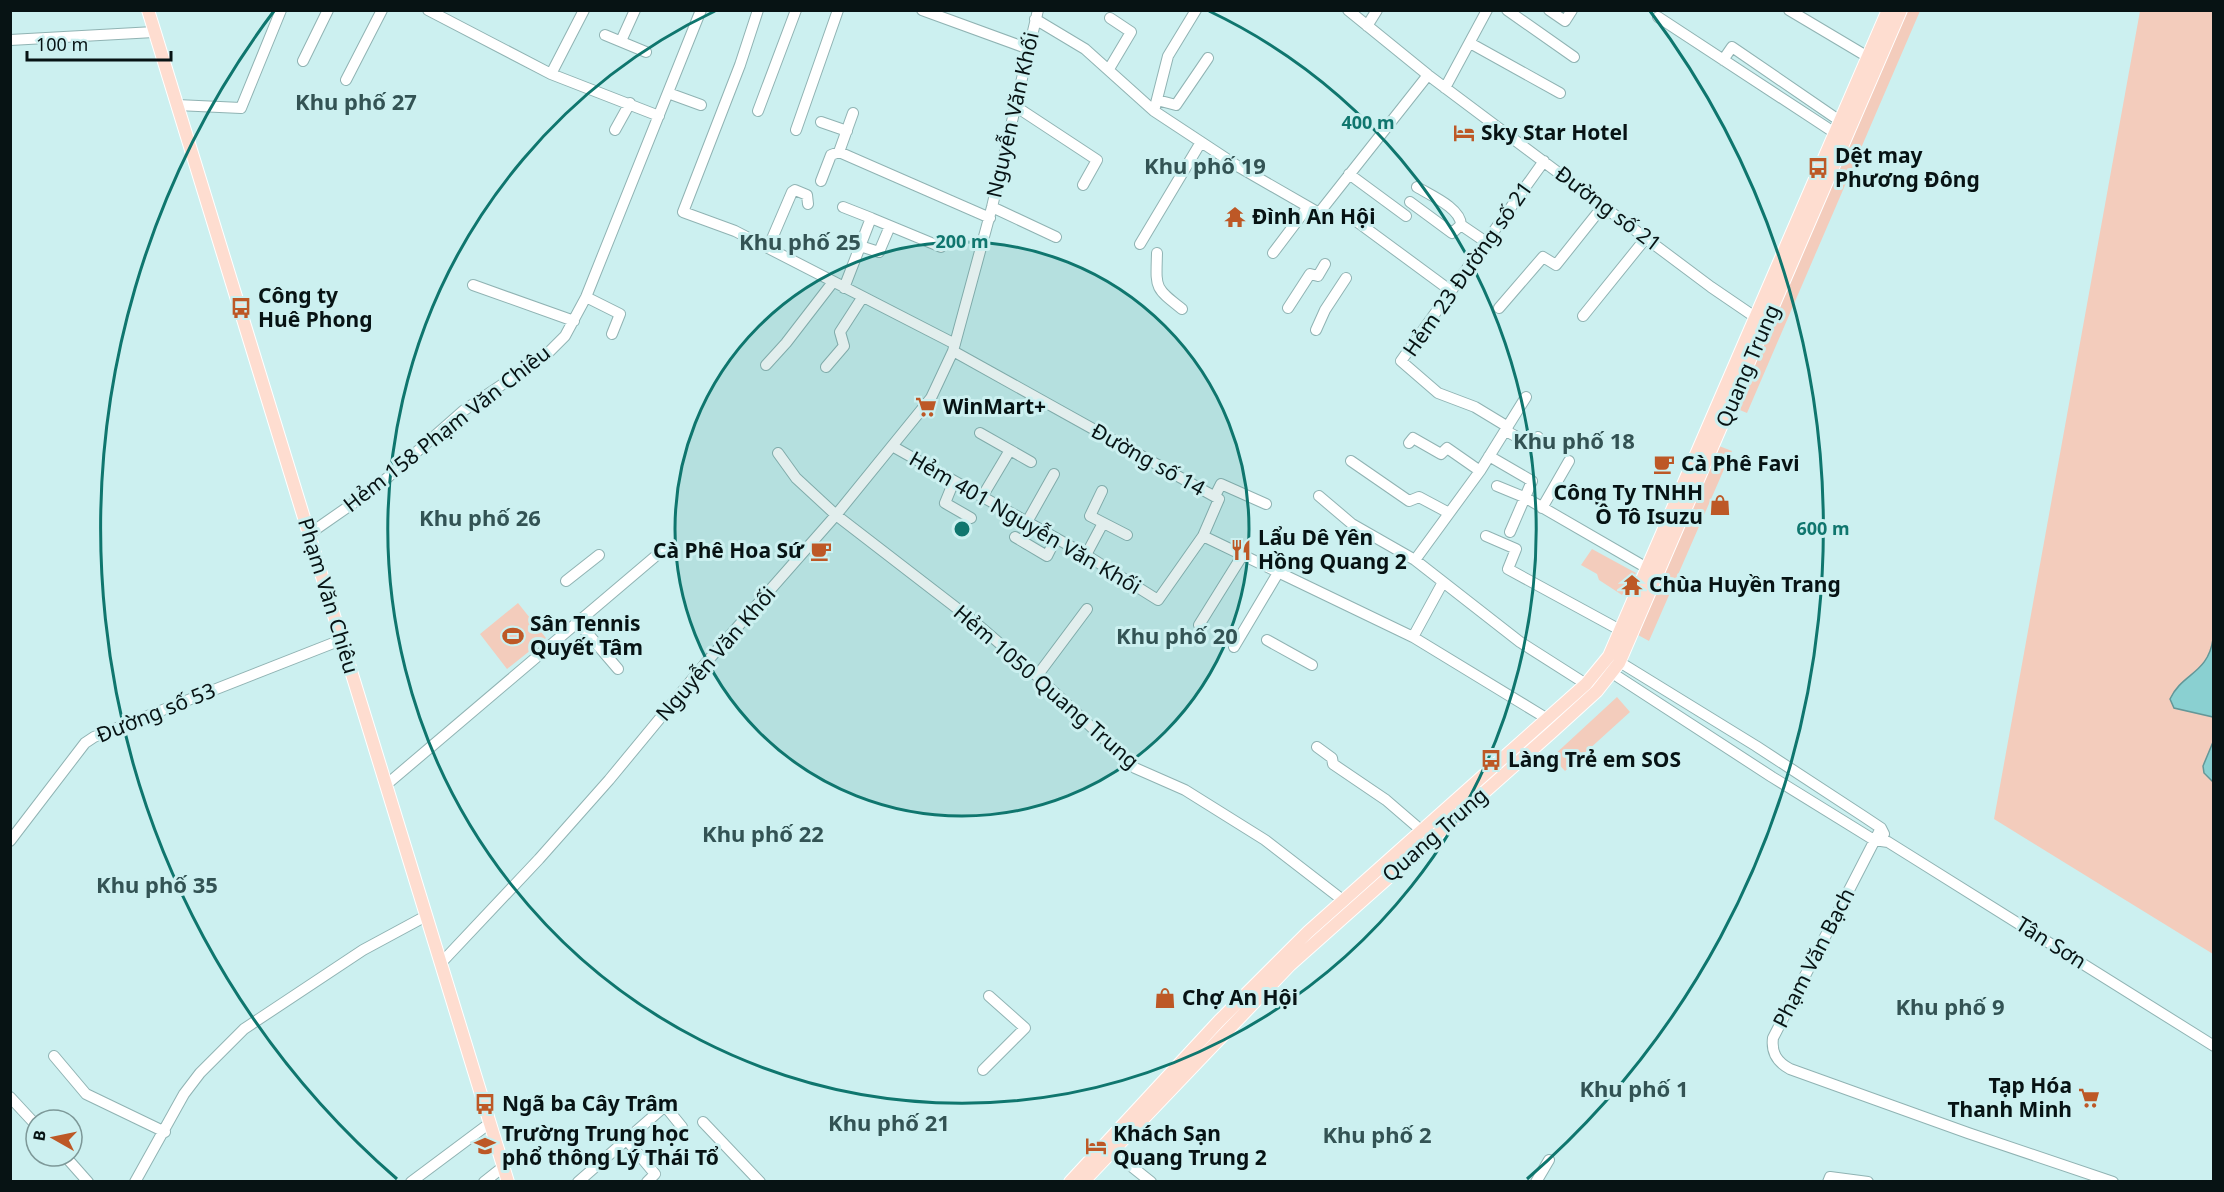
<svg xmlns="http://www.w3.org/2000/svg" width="2224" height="1192" viewBox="0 0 2224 1192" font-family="'Noto Sans',sans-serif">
<rect width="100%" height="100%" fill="#ccf0f0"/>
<path fill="#f3ccbc" d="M1907 11H1920L1747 413 1735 408Z
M2140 11H2213V954L1994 819Z
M1719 446 1732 451 1649 641 1638 635Z
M1592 549 1636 573 1622 595 1599 580 1597 574 1581 565Z
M518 603 546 638 507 669 480 634Z
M1617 697 1630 712 1565 771 1552 757Z"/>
<path fill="#8ad0d1" stroke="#639798" stroke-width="1.5" d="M2213 639V717L2174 708 2170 699C2182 673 2208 674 2213 639Z
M2213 742V782L2204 773 2203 766Z"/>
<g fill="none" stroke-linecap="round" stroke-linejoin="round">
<defs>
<path id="minor" d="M428 10 551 74 659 116
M758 10 740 65 683 212 735 231 955 344
M922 10 1029 49
M1348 10 1428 75 1711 287 1755 317
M1507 10 1574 57
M1549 10 1565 21 1572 10
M1789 10 1868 57
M1658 17 1835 133
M1035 19 1085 49 1154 111 1239 167 1319 213 1428 75
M1367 26 1377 10
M605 35 646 52
M10 40 154 32
M621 41 635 10
M1470 43 1560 93
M1723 60 1732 47 1840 121
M303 61 328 10
M1109 69 1131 32 1110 18
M551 74 584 10
M346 80 382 10
M1445 88 1487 10
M668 93 701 105
M1157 100 1176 105 1208 58
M177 105 241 108 281 10
M1015 106 1097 160 1083 185
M758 111 796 10
M1154 111 1168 56 1196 10
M821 122 847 131
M615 130 630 103
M796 130 838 10
M839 152 853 113
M1349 174 1406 216
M821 181 831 155 839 152 990 218
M1417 187C1430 195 1461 208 1461 225L1486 242
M1410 202 1452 233 1461 225
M843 207 871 218
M992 207 1056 237
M1356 221 1451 291
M1140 244 1201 142
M860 246 879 252 890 226
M768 248 792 192 795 190 807 195 808 204
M1157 253C1156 289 1154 287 1182 309
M1273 253 1307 208
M473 285 574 321
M844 288 871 218 941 247
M586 297 620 314 612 334
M1288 308 1310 274 1318 276 1325 264
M1499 308 1543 257 1556 265 1603 206
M1583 316 1646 238
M1316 330 1325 310 1346 278
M953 351 1219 499 1203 536 1413 637 1546 718
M766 365 786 343 833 282
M826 367 844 346 840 332 862 298
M1508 427 1475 407 1438 393 1401 361 1544 161
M1506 431 1532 445 1538 437
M980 433 1031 462
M1409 443 1413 438 1441 454 1447 448 1480 471
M892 446 1086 555 1158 600 1203 536
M778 453 796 478 836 515 976 623 1037 676 1135 768 1185 790 1265 840 1353 908
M1489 456 1532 481 1510 532
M1351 461 1409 501 1419 497 1449 513
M954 481 945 503 971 518
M1497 486 1526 498 1647 568
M1102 491 1090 516 1127 535
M1215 496 1221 484 1266 504
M1319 496 1352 524 1415 560 1520 642 1586 684
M982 497 1010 450
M1542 508 1569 461
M1027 522 1054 474
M309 534 378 486 463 411 546 355 565 336 586 297 701 10
M1486 536 1516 549 1508 569 1620 630
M1015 537 1047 556 1056 538
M1086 555 1103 523
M1415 560 1480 471 1526 397
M566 581 599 555
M577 621 618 669
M1199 625 1242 556
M1413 637 1443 582
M1267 640 1312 665
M1234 647 1278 573
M1613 658 1756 746 1863 816 1881 828 1884 834
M1606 669 1772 777 1874 840 1888 842 1912 857 2214 1046
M1037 676 1087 609
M1317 747 1332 758 1333 764 1386 800 1422 831
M386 785 664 549
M1881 828 1773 1038C1771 1053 1777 1062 1790 1069L1968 1133 2113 1182
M10 841 85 743 94 737 341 640
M441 963 539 859 609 780 704 665 836 515 931 398 953 351 992 207 1038 10
M54 1056 86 1094 165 1132
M983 1070 1025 1028 989 996
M10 1097 36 1125
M703 1122 760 1182
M626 1139 655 1174 647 1182
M1111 1150 1151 1182
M65 1156 88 1182
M135 1182 184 1094 200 1073 244 1029 363 950 426 916
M411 1182 490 1123
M484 1182 503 1167
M578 1182 665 1106 682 1127
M1536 1182 1549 1160
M1828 1182 1830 1177 1868 1182"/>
<path id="major" d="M148 10 508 1182
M1070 1182 1219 1021 1308 932 1586 684 1609 656 1888 10
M1083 1182 1290 965 1552 732 1597 691 1619 663 1901 10"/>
</defs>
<use href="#minor" stroke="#90b3b3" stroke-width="12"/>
<use href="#major" stroke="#fff" stroke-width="14"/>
<use href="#minor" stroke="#fff" stroke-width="10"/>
<use href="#major" stroke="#feddd0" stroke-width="12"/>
</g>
<circle cx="962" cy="529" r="287" fill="#0f766e" fill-opacity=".12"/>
<g fill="none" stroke="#0f766e" stroke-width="3">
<circle cx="962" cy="529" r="287"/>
<path d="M1209 11A574 574 0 1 1 715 11"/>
<path d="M397 1179A861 861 0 0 1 274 11M1650 11A861 861 0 0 1 1527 1179"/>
</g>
<defs>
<symbol id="hotel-bare" viewBox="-9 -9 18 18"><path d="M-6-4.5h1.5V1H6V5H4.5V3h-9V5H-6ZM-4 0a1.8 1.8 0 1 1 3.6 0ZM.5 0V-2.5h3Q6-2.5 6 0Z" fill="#bd5826" stroke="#ccf0f0" stroke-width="2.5" paint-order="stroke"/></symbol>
<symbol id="bus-bare" viewBox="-9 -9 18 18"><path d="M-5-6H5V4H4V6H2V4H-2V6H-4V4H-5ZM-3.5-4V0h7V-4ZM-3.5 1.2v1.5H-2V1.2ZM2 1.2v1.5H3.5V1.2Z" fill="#bd5826" stroke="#ccf0f0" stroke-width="2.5" paint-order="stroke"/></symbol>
<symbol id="temple-bare" viewBox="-9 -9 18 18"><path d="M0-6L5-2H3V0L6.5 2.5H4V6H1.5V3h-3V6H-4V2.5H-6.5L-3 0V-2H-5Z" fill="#bd5826" stroke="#ccf0f0" stroke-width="2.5" paint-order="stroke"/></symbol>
<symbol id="supermarket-bare" viewBox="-9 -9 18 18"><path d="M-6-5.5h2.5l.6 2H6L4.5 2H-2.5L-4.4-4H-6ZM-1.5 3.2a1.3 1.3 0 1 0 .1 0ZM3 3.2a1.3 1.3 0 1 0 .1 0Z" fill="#bd5826" stroke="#ccf0f0" stroke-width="2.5" paint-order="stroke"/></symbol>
<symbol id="cafe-bare" viewBox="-9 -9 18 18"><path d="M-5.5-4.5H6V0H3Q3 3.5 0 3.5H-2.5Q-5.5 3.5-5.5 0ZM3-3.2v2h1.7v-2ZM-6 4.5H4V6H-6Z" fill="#bd5826" stroke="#ccf0f0" stroke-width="2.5" paint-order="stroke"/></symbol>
<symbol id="shop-bare" viewBox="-9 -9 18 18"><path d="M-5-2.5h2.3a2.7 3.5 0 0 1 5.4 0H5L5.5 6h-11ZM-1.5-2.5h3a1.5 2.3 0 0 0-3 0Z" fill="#bd5826" stroke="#ccf0f0" stroke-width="2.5" paint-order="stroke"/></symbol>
<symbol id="restaurant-bare" viewBox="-9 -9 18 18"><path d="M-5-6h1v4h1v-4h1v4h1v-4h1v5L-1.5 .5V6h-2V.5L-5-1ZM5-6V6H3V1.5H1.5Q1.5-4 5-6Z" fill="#bd5826" stroke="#ccf0f0" stroke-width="2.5" paint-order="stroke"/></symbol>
<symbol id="stadium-bare" viewBox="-9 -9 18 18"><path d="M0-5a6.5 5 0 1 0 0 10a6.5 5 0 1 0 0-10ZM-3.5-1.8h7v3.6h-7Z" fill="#bd5826" stroke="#ccf0f0" stroke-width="2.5" paint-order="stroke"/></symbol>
<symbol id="school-bare" viewBox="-9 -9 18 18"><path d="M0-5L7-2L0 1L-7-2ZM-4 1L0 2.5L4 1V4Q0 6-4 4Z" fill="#bd5826" stroke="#ccf0f0" stroke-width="2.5" paint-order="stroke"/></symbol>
</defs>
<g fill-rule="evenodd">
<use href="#hotel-bare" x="1449" y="118" width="30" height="30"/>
<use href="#bus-bare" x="1803" y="153" width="30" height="30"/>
<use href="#temple-bare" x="1220" y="202" width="30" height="30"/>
<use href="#bus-bare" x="226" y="293" width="30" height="30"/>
<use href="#supermarket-bare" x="911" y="392" width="30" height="30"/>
<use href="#cafe-bare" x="1649" y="449" width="30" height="30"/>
<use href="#shop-bare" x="1705" y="490" width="30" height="30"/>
<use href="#restaurant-bare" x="1226" y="535" width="30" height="30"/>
<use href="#cafe-bare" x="806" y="536" width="30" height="30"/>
<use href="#temple-bare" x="1617" y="570" width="30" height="30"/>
<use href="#stadium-bare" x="498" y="621" width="30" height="30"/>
<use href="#bus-bare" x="1476" y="745" width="30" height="30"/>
<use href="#shop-bare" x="1150" y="983" width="30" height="30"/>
<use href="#supermarket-bare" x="2074" y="1083" width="30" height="30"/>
<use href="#bus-bare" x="470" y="1089" width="30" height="30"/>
<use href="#school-bare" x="470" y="1131" width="30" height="30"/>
<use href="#hotel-bare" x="1081" y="1131" width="30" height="30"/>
</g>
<g text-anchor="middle" stroke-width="6" stroke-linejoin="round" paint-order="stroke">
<g font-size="21" fill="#071314" stroke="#ccf0f0">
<text transform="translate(1013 115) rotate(-77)" y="7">Nguyễn Văn Khối</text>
<text transform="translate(1608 209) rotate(37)" y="7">Đường số 21</text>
<text transform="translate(1468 269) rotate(-55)" y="7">Hẻm 23 Đường số 21</text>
<text transform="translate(1748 366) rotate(-67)" y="7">Quang Trung</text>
<text transform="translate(447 429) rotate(-38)" y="7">Hẻm 158 Phạm Văn Chiêu</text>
<text transform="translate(1148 460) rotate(29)" y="7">Đường số 14</text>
<text transform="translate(1025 523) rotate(30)" y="7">Hẻm 401 Nguyễn Văn Khối</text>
<text transform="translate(328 596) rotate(73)" y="7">Phạm Văn Chiêu</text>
<text transform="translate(716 654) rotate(-49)" y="7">Nguyễn Văn Khối</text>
<text transform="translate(1046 687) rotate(41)" y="7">Hẻm 1050 Quang Trung</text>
<text transform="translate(156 713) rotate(-22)" y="7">Đường số 53</text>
<text transform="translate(1435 835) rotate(-41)" y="7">Quang Trung</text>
<text transform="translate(2051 943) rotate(32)" y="7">Tân Sơn</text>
<text transform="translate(1814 958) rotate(-63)" y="7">Phạm Văn Bạch</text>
</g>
<g font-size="21" font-weight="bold" fill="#071314" stroke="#ccf0f0" text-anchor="start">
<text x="1481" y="140">Sky Star Hotel</text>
<text x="1835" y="163">Dệt may<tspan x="1835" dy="24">Phương Đông</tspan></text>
<text x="1252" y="224">Đình An Hội</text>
<text x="258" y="303">Công ty<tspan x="258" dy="24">Huê Phong</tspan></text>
<text x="943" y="414">WinMart+</text>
<text x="1681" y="471">Cà Phê Favi</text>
<text x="1703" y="500" text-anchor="end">Công Ty TNHH<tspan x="1703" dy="24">Ô Tô Isuzu</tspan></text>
<text x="1258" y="545">Lẩu Dê Yên<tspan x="1258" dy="24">Hồng Quang 2</tspan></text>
<text x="804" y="558" text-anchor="end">Cà Phê Hoa Sứ</text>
<text x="1649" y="592">Chùa Huyền Trang</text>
<text x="530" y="631">Sân Tennis<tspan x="530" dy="24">Quyết Tâm</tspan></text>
<text x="1508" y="767">Làng Trẻ em SOS</text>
<text x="1182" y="1005">Chợ An Hội</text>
<text x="2072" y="1093" text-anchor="end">Tạp Hóa<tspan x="2072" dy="24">Thanh Minh</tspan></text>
<text x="502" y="1111">Ngã ba Cây Trâm</text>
<text x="502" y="1141">Trường Trung học<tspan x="502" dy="24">phổ thông Lý Thái Tổ</tspan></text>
<text x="1113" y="1141">Khách Sạn<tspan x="1113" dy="24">Quang Trung 2</tspan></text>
</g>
<g font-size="22" font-weight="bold" fill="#335354" stroke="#ccf0f0">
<text x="356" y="110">Khu phố 27</text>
<text x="1205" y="174">Khu phố 19</text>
<text x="800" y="250">Khu phố 25</text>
<text x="1574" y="449">Khu phố 18</text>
<text x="480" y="526">Khu phố 26</text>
<text x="1177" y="644">Khu phố 20</text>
<text x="763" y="842">Khu phố 22</text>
<text x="157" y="893">Khu phố 35</text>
<text x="1950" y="1015">Khu phố 9</text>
<text x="1634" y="1097">Khu phố 1</text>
<text x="889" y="1131">Khu phố 21</text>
<text x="1377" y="1143">Khu phố 2</text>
</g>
</g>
<circle cx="962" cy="529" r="9" fill="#0f766e" stroke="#ccf0f0" stroke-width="3"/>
<g font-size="18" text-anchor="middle" font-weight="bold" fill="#0f766e" stroke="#ccf0f0" stroke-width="6" stroke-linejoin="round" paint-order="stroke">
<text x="1368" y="129">400 m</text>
<text x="962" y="248">200 m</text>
<text x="1823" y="535">600 m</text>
</g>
<rect width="2224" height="1192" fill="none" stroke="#071314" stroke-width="24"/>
<g transform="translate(54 1138) rotate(279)"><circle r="28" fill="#ccf0f0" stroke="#7d9898" stroke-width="1.5"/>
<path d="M0-4.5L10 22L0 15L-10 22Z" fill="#bd5826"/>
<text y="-9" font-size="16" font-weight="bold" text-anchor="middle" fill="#071314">B</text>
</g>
<path d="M27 51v9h144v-9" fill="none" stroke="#071314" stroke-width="3"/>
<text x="36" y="51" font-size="18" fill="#071314" stroke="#ccf0f0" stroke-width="4.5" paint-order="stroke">100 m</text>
</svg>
